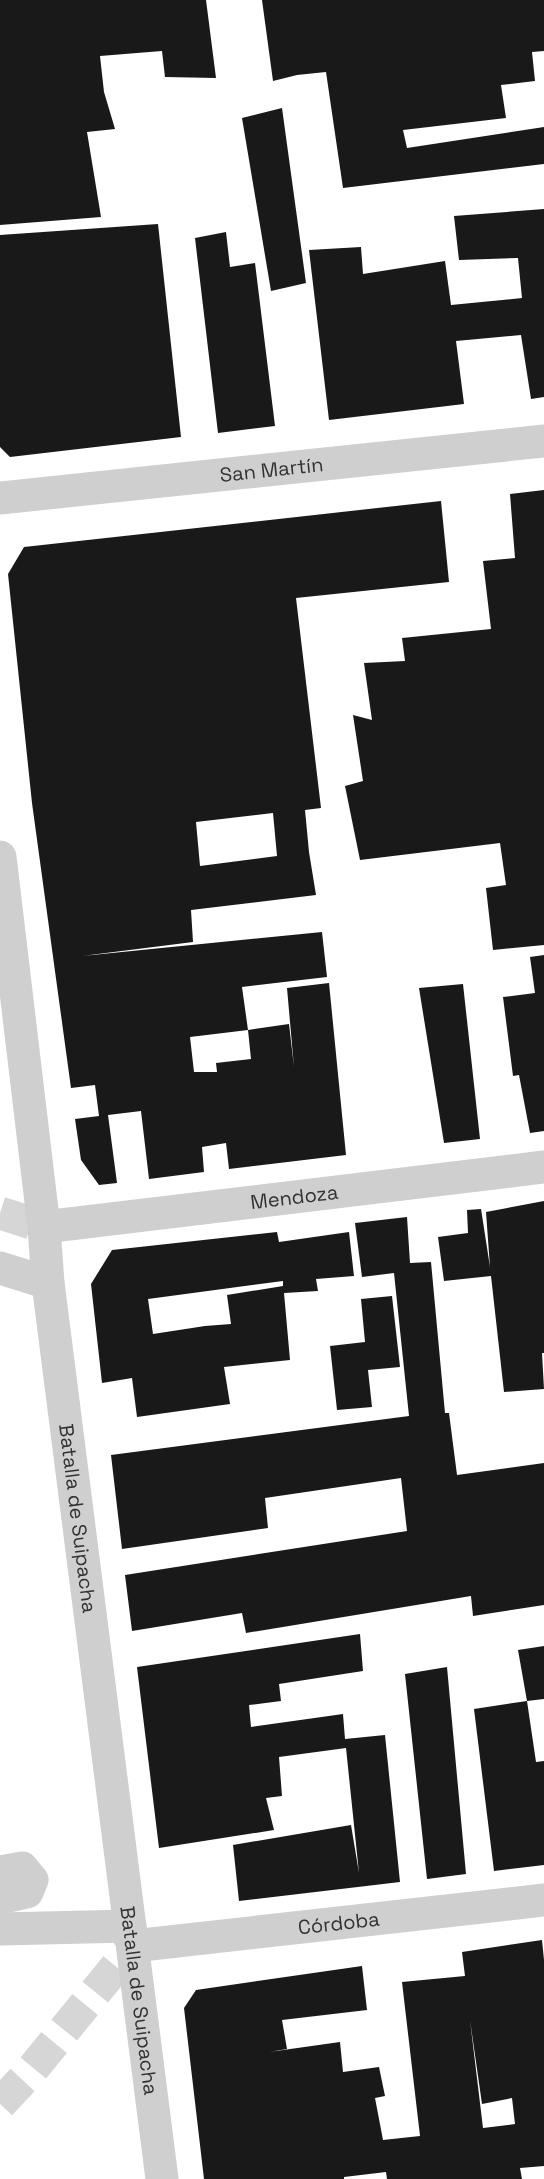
<svg xmlns="http://www.w3.org/2000/svg" width="544" height="2179" viewBox="0 0 544 2179" font-family="'Space Grotesk',sans-serif">
<rect width="100%" height="100%" fill="#fff"/>
<path fill="#191919" fill-rule="evenodd" d="M0 0H206L216 78 165 77 162 51 100 56 104 92 115 129 87 132 101 217 0 225Z
M262 0H544V51L532 52 535 81 501 85 506 118 403 130 407 148 544 127V164L343 188 326 72 297 75 273 81Z
M282 108 306 283 271 291 242 118Z
M544 209V397L531 399 521 335 456 341 464 404 329 420 309 250 361 247 363 274 445 261 451 305 522 298 518 258 459 260 454 216Z
M158 224 181 437 10 457 0 447V235Z
M226 232 230 267 255 263 275 426 218 433 195 238Z
M544 490V945L493 950 486 888 506 885 500 843 360 860 345 786 363 781 353 715 372 720 364 663 405 661 402 638 491 629 483 561 515 558 510 494Z
M441 501 449 582 296 598 321 808 305 810 309 852 316 895 191 910 193 942 82 956 322 932 327 977 242 987 248 1030 190 1037 194 1072H217L216 1063 251 1059 248 1030 289 1024 294 1067 287 988 329 983 346 1155 229 1169 226 1143 202 1147 204 1172 149 1179 141 1111 108 1115 117 1183 99 1185 81 1160 75 1119 99 1116 95 1085 71 1088 32 803 8 574 24 547ZM273 813 277 856 200 866 196 822Z
M544 955V1131L530 1133 519 1075 513 1076 503 997 535 993 530 957Z
M463 984 480 1139 444 1143 419 988Z
M544 1201V1353H542L544 1389 504 1392 491 1276 444 1281 438 1237 468 1233 467 1210 481 1209 490 1267 486 1212Z
M407 1217 410 1263 431 1262 445 1413H449L457 1475 544 1463V1605L473 1616 471 1596 246 1633 242 1613 132 1631 125 1575 407 1531 401 1478 265 1498 268 1528 122 1549 111 1455 409 1416 394 1273 362 1277 355 1223Z
M277 1232 279 1242 349 1232 354 1276 316 1279 318 1291 284 1293 290 1360 224 1367 230 1404 137 1417 132 1378 102 1383 91 1284 112 1250ZM283 1281V1286L227 1295 231 1324 205 1326 153 1334 148 1299Z
M392 1296 400 1367 368 1370 372 1407 337 1410 330 1346 365 1342 361 1299Z
M360 1634 363 1671 279 1684 281 1701 249 1705 251 1727 343 1714 345 1739 385 1735 400 1882 239 1901 233 1845 351 1825 359 1873 346 1748 279 1757 282 1796 266 1798 274 1830 159 1848 137 1667Z
M544 1646V1699L527 1701 518 1650Z
M447 1667 466 1874 427 1879 405 1674Z
M527 1701 536 1762 544 1761V1865L494 1871 474 1709Z
M542 1940 544 1960V2166L520 2168 522 2179H387L386 2172 344 2177V2179H204L184 2008 196 1990 362 1966 367 2010 282 2020 287 2049 269 2052 340 2042 343 2072 379 2067 385 2096 375 2098 383 2140 420 2136 402 1982 465 1976 462 1952ZM470 2020 482 2104 512 2098 515 2124 483 2128Z"/>
<g fill="none" stroke-linecap="round" stroke-linejoin="round">
<path stroke="#d6d6d6" stroke-width="33" stroke-dasharray="33 16" stroke-linecap="butt" d="M0 1213 44 1227
M0 2104 30 2072 133 1946"/>
<g stroke="#cfcfcf" stroke-width="33">
<path id="s1" d="M0 498 544 441"/>
<path id="s2" d="M0 857 44 1227 48 1283 162 2179"/>
<path id="s3" d="M44 1227 544 1167"/>
<path d="M0 1268 48 1283"/>
<path d="M0 1872 22 1868 32 1880 27 1892 0 1898"/>
<path d="M0 1929 130 1926"/>
<path id="s4" d="M133 1946 544 1900"/>
</g>
</g>
<g text-anchor="middle" stroke-width="6" stroke-linejoin="round" paint-order="stroke">
<g font-size="20" fill="#323232" stroke="#fff">
<text dy="7" stroke="none"><textPath href="#s1" startOffset="273">San Martín</textPath></text>
<text dy="7" stroke="none"><textPath href="#s3" startOffset="252">Mendoza</textPath></text>
<text dy="7" stroke="none"><textPath href="#s2" startOffset="666">Batalla de Suipacha</textPath></text>
<text dy="7" stroke="none"><textPath href="#s4" startOffset="207">Córdoba</textPath></text>
<text dy="7" stroke="none"><textPath href="#s2" startOffset="1152">Batalla de Suipacha</textPath></text>
</g>
</g>
</svg>
